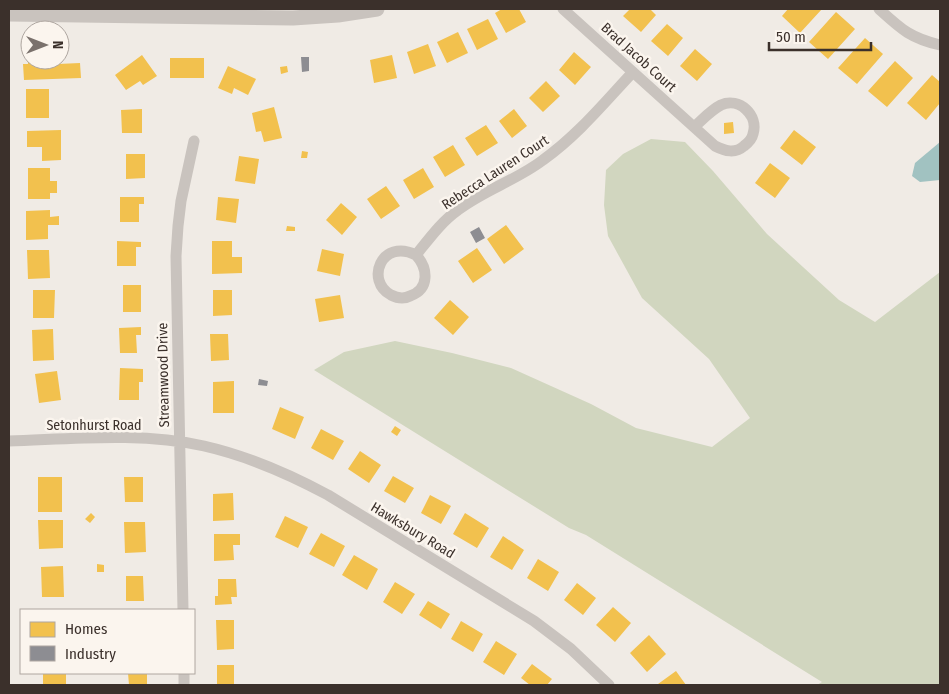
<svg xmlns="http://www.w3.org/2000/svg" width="949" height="694" viewBox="0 0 949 694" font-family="'Fira Sans Condensed',sans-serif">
<rect width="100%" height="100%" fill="#f0ebe5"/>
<path fill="#d1d6bf" d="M651 139 685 142 713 171 767 234 839 300 875 322 940 272V685H817L822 682 586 535 569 528 314 370 344 352 395 341 452 353 511 368 591 404 636 428 712 447 750 418 709 359 642 298 608 236 604 205 606 170 623 154Z"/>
<path fill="#a1c2c1" d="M940 142V180L920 182 912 176 915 163Z"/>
<path fill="#f2c14e" d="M502 9H519L526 22 506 33 495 13Z
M630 9H650L656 15 641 32 623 16Z
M788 9H822L800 33 782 16Z
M836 12 855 29 828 59 809 42Z
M488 19 498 39 477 50 467 29Z
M667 24 683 38 668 56 651 41Z
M458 32 468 53 447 63 437 42Z
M865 38 883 54 857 84 838 68Z
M428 44 436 66 414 74 407 52Z
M695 49 712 64 697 81 680 66Z
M27 50H30V60H57L58 64 80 63 81 78 24 80 23 64H28Z
M574 52 591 67 575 85 559 70Z
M142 55 157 76 143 85 140 81 126 90 115 75Z
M392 55 397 78 374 83 370 60Z
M170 58H204V78H170Z
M895 61 913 78 887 107 868 91Z
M228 66 256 79 248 95 234 88 232 94 218 88Z
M287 66 288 72 281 74 280 67Z
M932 75 940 82V103L926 120 907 103Z
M546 81 560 96 543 112 529 98Z
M26 89H49V118H26Z
M274 107 282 138 264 142 261 131 256 132 252 113Z
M142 109V133H122L121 110Z
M514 109 527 126 512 138 499 121Z
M733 122 734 133 724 134V123Z
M486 125 498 143 477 156 465 138Z
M61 130V160L42 161V147H27V131Z
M794 130 816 147 802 165 780 148Z
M453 145 465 165 445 177 433 157Z
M302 151 308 152 307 158H301Z
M126 154H145V178L126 179Z
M239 156 259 159 255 184 235 181Z
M770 163 790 178 775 198 755 183Z
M28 168H50V181H57V193H50V199H28Z
M423 168 434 187 414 199 403 180Z
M386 186 400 206 381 219 367 199Z
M120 197H144V204H139V222H120Z
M218 197 239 199 236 223 216 220Z
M341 203 357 217 342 235 326 220Z
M50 210V217L59 216V225H48V239L26 240V211Z
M506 225 524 249 504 264 487 239Z
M287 226 295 227V231H286Z
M117 241 141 242V247H136V266H117Z
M212 241H232V257H242V273L212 274Z
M477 248 492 270 473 283 458 261Z
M322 249 344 254 340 276 317 271Z
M27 250H49L50 278 28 279Z
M123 285H141V312H123Z
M33 290H55L54 318H33Z
M213 290H232V315L213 316Z
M340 295 344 318 319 322 315 299Z
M450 300 469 317 453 335 434 318Z
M141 327V335H136L137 353H120L119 328Z
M53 329 54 360 33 361 32 330Z
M210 334H228L229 360 211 361Z
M120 368 143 369V382H139V400H119Z
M57 371 61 400 39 403 35 374Z
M234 381V413H213V382Z
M280 407 304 417 295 439 272 429Z
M395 426 401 430 397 436 391 432Z
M321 429 344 441 333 460 311 448Z
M360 451 381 465 369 483 348 469Z
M393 476 414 488 405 503 384 491Z
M38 477H62V512H38Z
M124 477H143V502H125Z
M233 493 234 520 213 521V494Z
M430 495 451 506 441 524 421 513Z
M91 513 95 517 90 523 85 519Z
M465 513 489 528 477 548 453 534Z
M285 516 308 527 298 548 275 537Z
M38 520H63V548L39 549Z
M124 522H145L146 552 125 553Z
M321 533 345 546 334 567 309 554Z
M214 534H240V545H233L234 560 214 561Z
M503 536 524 550 512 570 490 557Z
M354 555 378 569 367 590 342 575Z
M538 559 559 572 548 591 527 578Z
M97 564 104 565V572H97Z
M63 566 64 597H42L41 567Z
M126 576H143L144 601H126Z
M218 579H236L237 597H231L232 604 215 605V596H218Z
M395 582 415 594 402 614 383 602Z
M577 583 596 598 583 615 564 600Z
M428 601 450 614 441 629 419 615Z
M613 607 631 623 615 642 596 625Z
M216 620H234V649L217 650Z
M461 621 483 634 473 652 451 639Z
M649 635 666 654 647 672 630 653Z
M496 641 517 654 504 675 483 662Z
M532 664 552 679 547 685H530L521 678Z
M217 665H234V685H217Z
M676 671 686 685H659L658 684Z
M43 673H66V685H43Z
M128 673H147V685H129Z"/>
<path fill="#8d8d92" d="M301 57H309V71L302 72Z
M479 227 485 238 476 243 470 232Z
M259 379 268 381 267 386 258 385Z"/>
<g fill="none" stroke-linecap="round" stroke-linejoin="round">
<path stroke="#c9c3be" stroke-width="11" d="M563 9 715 146C725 151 735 154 744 146 748 143 752 139 753 134 759 115 739 97 721 105 711 110 702 120 694 127
M879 9C901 29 910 38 940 45
M416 255C428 268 430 289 410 296 404 299 397 298 391 295 365 281 381 238 416 255 429 239 441 222 458 210 484 190 517 180 543 160 578 135 604 103 633 72
M9 441C72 439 141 432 204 446 248 456 289 474 328 495L534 621 571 649 609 685
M183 610 176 256 178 226 181 201 194 141
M184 673V685"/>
<path stroke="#c9c3be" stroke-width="15" d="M9 14 293 18 338 15 377 9"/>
</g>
<g text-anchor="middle" stroke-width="5" stroke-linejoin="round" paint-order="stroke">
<g font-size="14" fill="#3b302b" stroke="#fbf5ee">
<text transform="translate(639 57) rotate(42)" y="5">Brad Jacob Court</text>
<text transform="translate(495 172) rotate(-33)" y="5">Rebecca Lauren Court</text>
<text transform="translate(163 375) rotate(-91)" y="5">Streamwood Drive</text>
<text x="94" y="430">Setonhurst Road</text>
<text transform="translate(413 530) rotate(31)" y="5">Hawksbury Road</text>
</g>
</g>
<rect width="949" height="694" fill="none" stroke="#3b302b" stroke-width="20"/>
<rect x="20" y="609" width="175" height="65" fill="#fbf5ee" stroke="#aea6a0"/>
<rect x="30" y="622" width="25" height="15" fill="#f2c14e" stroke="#aea6a0"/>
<text x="65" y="634" font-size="15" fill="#3b302b">Homes</text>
<rect x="30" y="646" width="25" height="15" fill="#8d8d92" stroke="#aea6a0"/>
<text x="65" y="659" font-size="15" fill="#3b302b">Industry</text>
<g transform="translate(45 45) rotate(90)"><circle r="24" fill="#fbf5ee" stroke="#aea6a0"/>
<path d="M0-4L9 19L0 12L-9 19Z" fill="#7a716c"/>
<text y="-8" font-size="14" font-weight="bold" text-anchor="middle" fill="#3b302b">N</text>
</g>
<path d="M769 42v8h102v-8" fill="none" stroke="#3b302b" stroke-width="2.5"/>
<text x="776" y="42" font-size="15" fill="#3b302b" stroke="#fbf5ee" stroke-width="4" paint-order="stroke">50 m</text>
</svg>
